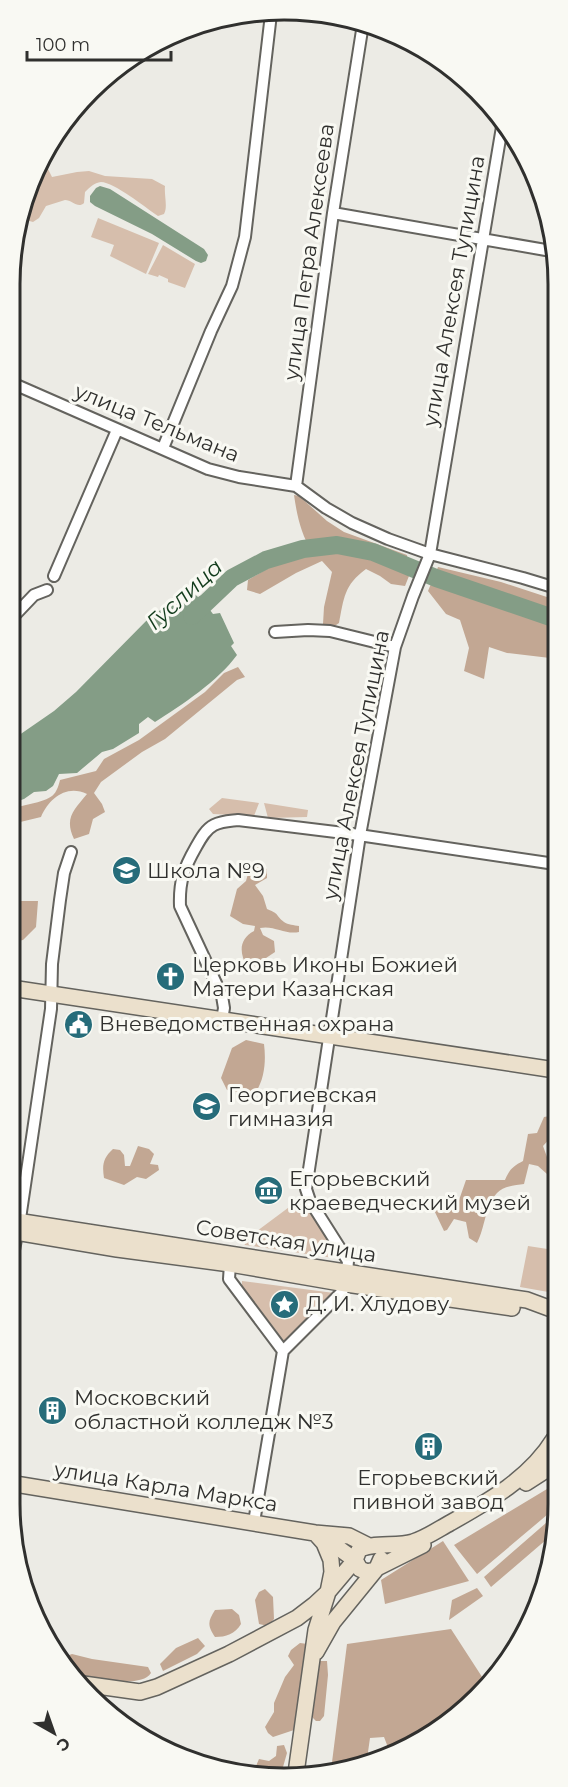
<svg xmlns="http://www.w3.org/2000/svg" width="568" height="1787" viewBox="0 0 568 1787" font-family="Montserrat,sans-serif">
<rect width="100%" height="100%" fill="#ecebe5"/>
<path fill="#d6beac" d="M47 151 48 169 52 177 77 172 89 171 105 176 152 179 165 186C164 195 168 207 164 214L158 216C146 208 114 182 101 182 94 183 90 187 85 192L84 203C78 209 72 200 65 200L46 206 39 218 33 222 19 218Z
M98 218 159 243 146 274 110 256 114 245 91 237Z
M163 245 195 264 185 288 168 282V279L159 275 158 277 148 274Z
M222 798 259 803 254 816 213 814 209 809Z
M264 803 308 810 307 817 268 818Z
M301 1200 304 1204 335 1251 336 1256 334 1258 245 1245 244 1243 245 1240 296 1202Z
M528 1246 554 1250V1293L520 1287Z
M242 1281 334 1293 288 1339 284 1341 242 1286Z"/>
<path fill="#c2a793" d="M294 495 299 496 327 521 344 532 407 555 409 576 405 586 391 584 380 576 366 569C344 585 344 598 339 623L330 629 323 624 324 607 332 572 322 561 296 573 260 594 247 590 248 580 279 562 312 552C301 534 297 516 294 495Z
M438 567 501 582 556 600V657L550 658 507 653 489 647 484 679 464 671 469 648 460 620 446 614 428 591Z
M238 667 245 677 237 680 165 739 142 752 101 782 94 793 102 804 105 812 93 819 89 834 74 839C64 818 74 810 87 794 67 784 49 798 41 817L12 824V809C22 805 48 802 54 794 57 791 59 784 60 780L96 771 104 759 139 740 205 692 224 673Z
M258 862 267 869V878L255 885 263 896 267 909C280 914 275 915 284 922 288 925 294 925 299 926V932C285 935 274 925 260 928L263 935 274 941 275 952 254 966H247C239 953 239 939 254 931L255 926 243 924 230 916 237 889 246 881 249 870Z
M12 896 18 901H38L36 927 23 940 18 941 13 933Z
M246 1040 264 1044C266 1060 265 1078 256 1092L245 1093 227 1090 221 1078 232 1048Z
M555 1115V1133L543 1146 551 1168 547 1174 538 1166 529 1164 524 1184C516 1185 503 1186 497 1193 485 1206 485 1228 477 1243L469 1238 466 1222 454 1219 447 1230 444 1231 433 1208 436 1201 442 1199 458 1203 466 1180H505C509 1170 513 1166 523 1161L528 1134 537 1133 544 1117Z
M138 1146 149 1149 154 1154 150 1164 158 1165 159 1170 146 1179 137 1177 124 1185 104 1178C102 1165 103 1158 113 1149L120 1150 124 1155 125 1166H130Z
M547 1489 554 1495V1509L477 1574 454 1545Z
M554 1516V1533L491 1587 484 1577Z
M443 1541 469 1581 385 1604 381 1580Z
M477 1588 483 1596 449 1620 452 1600Z
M265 1589 273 1597 274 1619 268 1626 259 1624 255 1600 259 1592Z
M232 1609 239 1615 241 1624C235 1634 226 1637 215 1637 207 1625 208 1621 215 1610Z
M451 1629 486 1683 437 1731 404 1746 389 1750 384 1737 370 1738 368 1752 370 1762 355 1769 331 1770 347 1644Z
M198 1638 205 1646 197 1654 163 1671 160 1664 176 1648Z
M300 1643 308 1644 294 1730 273 1737 268 1733 265 1727 274 1712V1703L285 1677 294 1665 288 1656 291 1650Z
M72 1654 92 1659 148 1667 151 1673C140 1690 89 1676 71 1674L61 1658Z
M320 1661H327L328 1675 324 1716 320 1721H316L313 1718C313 1701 309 1674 320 1661Z
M284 1745 287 1753 281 1774 252 1775 259 1759 269 1761 276 1756 277 1746Z"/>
<path fill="#849d86" d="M100 186 110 189 204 249 208 255 206 261 201 263 196 261 152 234 95 206 90 202V196L96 188Z
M191 591 198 597 206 593 215 604 210 610 213 614 220 613 234 643 231 646 237 655C218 681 182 705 155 722L148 717 139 724V733L113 749 102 752 77 773 59 774 53 786 46 791 34 792 24 799 12 803V740L54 711 76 692 151 616Z"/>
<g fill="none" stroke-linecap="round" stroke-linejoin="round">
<path stroke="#849d86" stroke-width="18" d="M192 616 232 578 266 560 303 549 337 545 373 552 436 578 556 619"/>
<defs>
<path id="street" d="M333 213 557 252
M14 384 208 469 239 477 296 486 326 508 352 523 388 539 430 554 523 578 556 588
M163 448 211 331 232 286 245 237 271 14
M296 486 333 213 363 24
M54 576 117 430
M13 617 34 595 47 590
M275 632 308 630 330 631 395 647
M222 1020 224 1008 222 996 180 906C179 881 184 868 196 847 201 838 206 829 214 825 222 821 230 821 238 820L352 834 555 864
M230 1264 229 1279 283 1351 342 1292 346 1284 348 1261 310 1201 306 1189 360 835 395 647 413 596 430 554 503 121
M10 1272 21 1212 51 1009 52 964 60 900 64 873 71 852
M254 1522 283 1351"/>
<path id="secondary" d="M11 988 555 1070
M10 1220 527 1300 554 1310
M10 1231 117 1249 230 1264 346 1284 512 1308
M9 1483 315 1533 349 1536 369 1546
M526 1483 554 1465
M323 1537 355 1560 360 1569 367 1572 375 1570
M377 1568 423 1545
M316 1652 333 1622 377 1568 381 1559
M76 1683 140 1692 157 1687 229 1654 297 1618 314 1605 328 1592 332 1572 331 1560 324 1543 315 1533
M296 1773 316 1630 328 1592 355 1560 359 1550C370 1542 398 1547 413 1542 426 1538 439 1529 450 1523 489 1501 530 1478 554 1439"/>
</defs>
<use href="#street" stroke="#64635e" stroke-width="14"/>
<use href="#secondary" stroke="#64635e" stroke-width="18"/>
<use href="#street" stroke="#fff" stroke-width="10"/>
<use href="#secondary" stroke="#ebe0cc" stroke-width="15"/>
</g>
<defs>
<symbol id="school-disc" viewBox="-11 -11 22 22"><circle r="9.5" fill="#266c7a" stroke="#f9f9f3"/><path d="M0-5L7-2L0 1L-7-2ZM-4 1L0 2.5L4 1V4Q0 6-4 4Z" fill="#fff"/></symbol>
<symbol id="church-disc" viewBox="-11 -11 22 22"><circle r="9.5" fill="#266c7a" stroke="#f9f9f3"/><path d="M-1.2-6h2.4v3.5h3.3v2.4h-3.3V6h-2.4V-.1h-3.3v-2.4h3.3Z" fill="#fff"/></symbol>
<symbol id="civic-disc" viewBox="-11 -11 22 22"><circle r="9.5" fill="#266c7a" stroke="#f9f9f3"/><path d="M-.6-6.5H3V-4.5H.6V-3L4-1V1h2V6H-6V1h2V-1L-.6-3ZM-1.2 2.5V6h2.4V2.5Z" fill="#fff"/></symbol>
<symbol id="museum-disc" viewBox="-11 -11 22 22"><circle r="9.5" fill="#266c7a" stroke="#f9f9f3"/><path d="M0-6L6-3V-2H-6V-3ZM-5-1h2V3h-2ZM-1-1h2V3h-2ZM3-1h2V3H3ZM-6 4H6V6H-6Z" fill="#fff"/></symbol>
<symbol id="sight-disc" viewBox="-11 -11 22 22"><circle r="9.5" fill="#266c7a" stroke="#f9f9f3"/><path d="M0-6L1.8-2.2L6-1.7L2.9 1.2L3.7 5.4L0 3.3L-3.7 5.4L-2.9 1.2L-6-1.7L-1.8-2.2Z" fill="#fff"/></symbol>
<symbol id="building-disc" viewBox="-11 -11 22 22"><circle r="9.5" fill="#266c7a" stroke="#f9f9f3"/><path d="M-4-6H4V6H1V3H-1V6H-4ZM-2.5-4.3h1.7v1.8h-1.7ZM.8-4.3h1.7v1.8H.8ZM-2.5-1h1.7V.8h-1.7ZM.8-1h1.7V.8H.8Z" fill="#fff"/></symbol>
</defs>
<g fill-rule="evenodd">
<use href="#school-disc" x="110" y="854" width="33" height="33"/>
<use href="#church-disc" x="154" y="960" width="33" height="33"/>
<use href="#civic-disc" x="62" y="1008" width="33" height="33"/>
<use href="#school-disc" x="190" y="1090" width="33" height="33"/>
<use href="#museum-disc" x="252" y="1174" width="33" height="33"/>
<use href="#sight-disc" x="268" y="1288" width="33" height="33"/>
<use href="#building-disc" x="36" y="1394" width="33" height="33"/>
<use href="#building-disc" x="412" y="1430" width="33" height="33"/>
</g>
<g text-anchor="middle" stroke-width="6" stroke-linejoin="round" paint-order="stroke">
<g font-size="21" fill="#30302e" stroke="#f9f9f3">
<text transform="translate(309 252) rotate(-82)" y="7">улица Петра Алексеева</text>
<text transform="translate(454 291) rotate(-80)" y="7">улица Алексея Тупицина</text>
<text transform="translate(157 423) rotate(22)" y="7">улица Тельмана</text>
<text transform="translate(356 765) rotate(-79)" y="7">улица Алексея Тупицина</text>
<text transform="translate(286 1241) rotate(9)" y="7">Советская улица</text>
<text transform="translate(166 1487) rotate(9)" y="7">улица Карла Маркса</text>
</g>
<g font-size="21" fill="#30302e" stroke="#f9f9f3" text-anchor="start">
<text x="147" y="878">Школа №9</text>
<text x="192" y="972">Церковь Иконы Божией<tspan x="192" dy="24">Матери Казанская</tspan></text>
<text x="99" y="1031">Вневедомственная охрана</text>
<text x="228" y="1102">Георгиевская<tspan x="228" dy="24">гимназия</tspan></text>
<text x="289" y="1186">Егорьевский<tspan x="289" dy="24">краеведческий музей</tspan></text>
<text x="306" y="1311">Д. И. Хлудову</text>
<text x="74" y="1405">Московский<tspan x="74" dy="24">областной колледж №3</tspan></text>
<text x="428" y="1485" text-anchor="middle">Егорьевский<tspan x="428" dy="24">пивной завод</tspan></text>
</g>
<g font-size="22" font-style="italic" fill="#113b1b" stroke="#f9f9f3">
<text transform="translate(184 594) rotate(-42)" y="8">Гуслица</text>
</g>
</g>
<path d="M0 0H568V1787H0ZM284 20H284A264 264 0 0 1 548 284V1504A264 264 0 0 1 284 1768H284A264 264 0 0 1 20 1504V284A264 264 0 0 1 284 20Z" fill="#f9f9f3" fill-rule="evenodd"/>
<path fill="none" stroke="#30302e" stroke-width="3" d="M284 20H284A264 264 0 0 1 548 284V1504A264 264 0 0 1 284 1768H284A264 264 0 0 1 20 1504V284A264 264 0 0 1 284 20Z"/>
<g transform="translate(54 1733) rotate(140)" stroke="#f9f9f3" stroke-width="4.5" paint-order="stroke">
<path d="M0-4.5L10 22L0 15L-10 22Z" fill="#30302e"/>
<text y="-9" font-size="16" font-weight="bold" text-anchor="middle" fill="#30302e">С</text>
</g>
<path d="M27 51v9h144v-9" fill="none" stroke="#30302e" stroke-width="3"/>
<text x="36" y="51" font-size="18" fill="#30302e" stroke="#f9f9f3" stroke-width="4.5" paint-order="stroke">100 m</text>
</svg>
